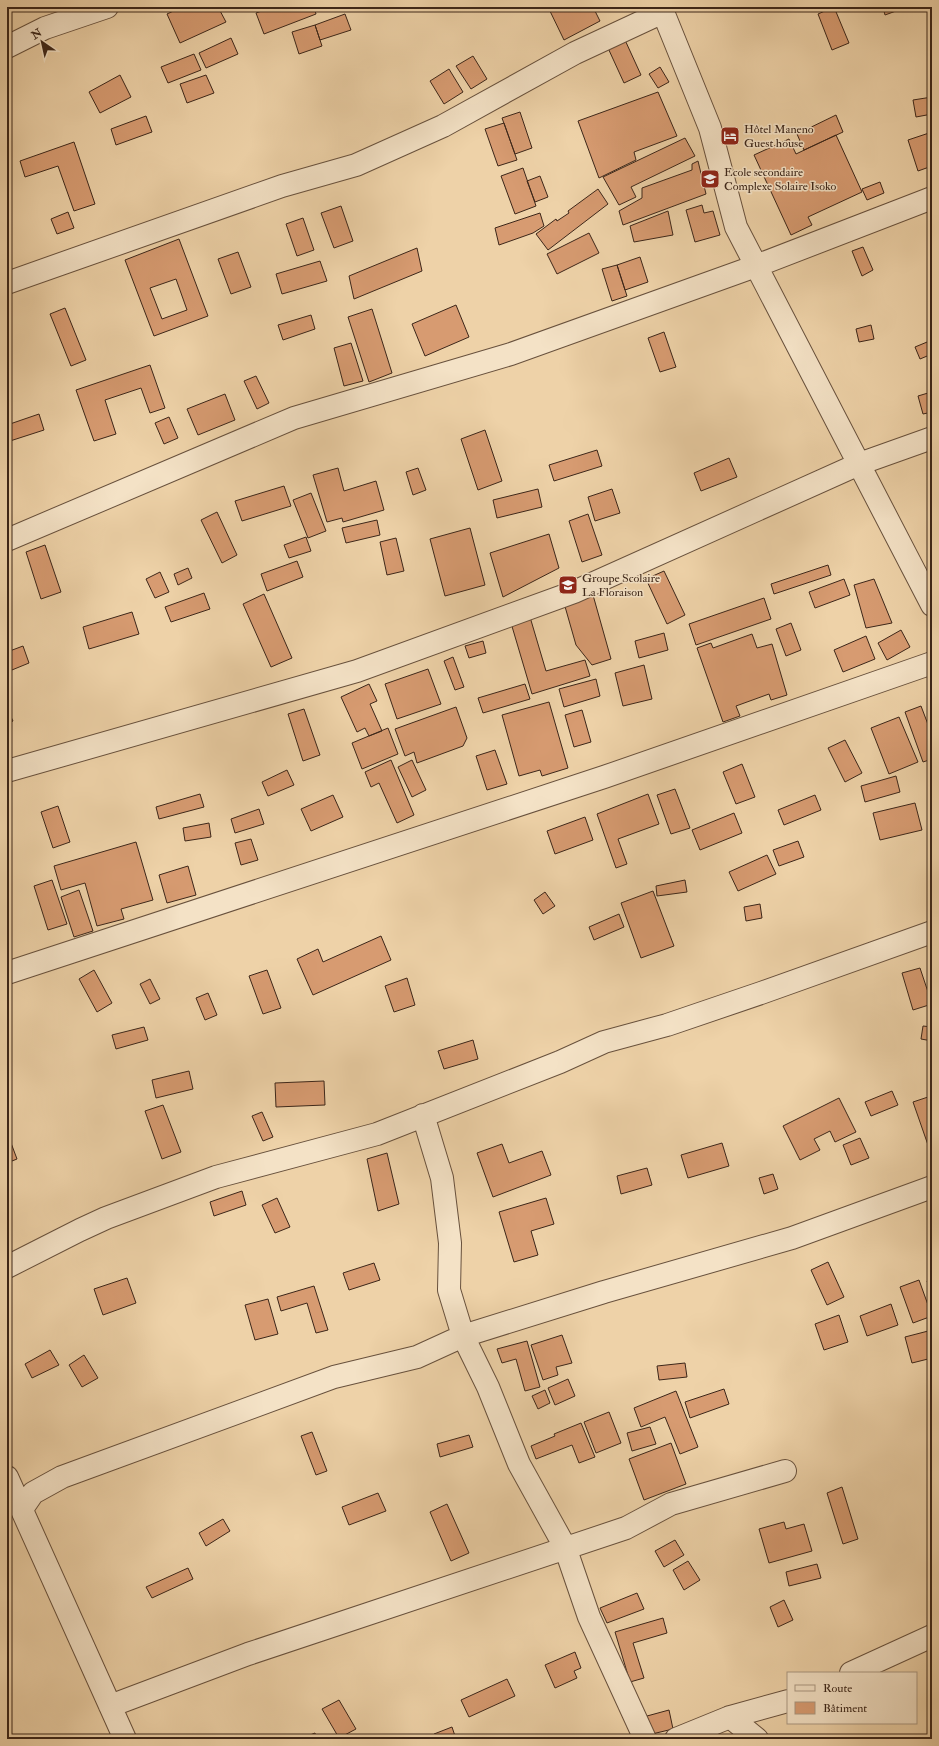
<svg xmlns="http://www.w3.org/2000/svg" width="939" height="1746" viewBox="0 0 939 1746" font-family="'IM FELL Double Pica',serif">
<rect width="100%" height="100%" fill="#eed2a8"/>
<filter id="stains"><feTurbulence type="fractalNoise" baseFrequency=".005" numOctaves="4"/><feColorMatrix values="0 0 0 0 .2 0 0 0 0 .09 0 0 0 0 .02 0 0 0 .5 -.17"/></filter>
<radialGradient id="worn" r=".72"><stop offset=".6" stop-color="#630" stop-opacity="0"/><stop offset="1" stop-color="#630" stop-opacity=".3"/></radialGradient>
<path fill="#d79b71" stroke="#3c2619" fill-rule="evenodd" d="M182 7H218L226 22 180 43 167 14Z
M273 7H314L316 14 264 34 256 13Z
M548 7H593L600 21 564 40Z
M834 7 849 43 832 50 818 14Z
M883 7H907L885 15Z
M345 14 351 30 320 40 315 25Z
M315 25 322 46 299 54 292 32Z
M231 38 238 54 206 68 199 53Z
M625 40 641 75 624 83 608 48Z
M194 54 201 70 168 83 161 67Z
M473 56 487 79 471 89 456 66Z
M660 67 669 82 658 88 649 74Z
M449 69 463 92 444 104 430 81Z
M120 75 131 97 100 113 89 92Z
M206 75 214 93 187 103 180 84Z
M658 92 677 136 634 152 636 160 599 178 578 121Z
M932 97V114L916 117 913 100Z
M520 112 532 148 515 154 502 118Z
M836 115 843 132 804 150 797 134Z
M146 116 152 132 116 145 111 129Z
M504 123 517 160 498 166 485 129Z
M932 132V166L918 171 908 140Z
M836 135 862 192 808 217 812 225 791 235 754 155 789 139 796 154Z
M685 138 695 156 631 187 636 197 619 205 603 177Z
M74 142 95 204 74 211 58 166 25 177 20 161Z
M698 161 706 194 623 225 619 211 642 198V188L692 170V164Z
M523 168 536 206 515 214 501 176Z
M540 176 548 197 535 202 527 181Z
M880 182 884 193 867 200 862 189Z
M598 189 608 204 548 250 536 234 556 219 557 221 569 213 568 211Z
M702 205 704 213 713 211 720 235 695 242 686 210Z
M341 206 353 241 334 248 321 213Z
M668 211 673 235 634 242 630 226Z
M68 212 74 228 57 234 51 219Z
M540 213 544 226 533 233 499 245 495 228Z
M303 218 314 250 297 256 286 224Z
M589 233 599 253 557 274 547 254Z
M179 239 208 316 154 336 125 260ZM176 279 187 310 162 319 150 288Z
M863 247 873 270 862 276 852 251Z
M417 248 422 271 354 299 349 276Z
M238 252 251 287 231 294 218 259Z
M640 257 648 282 625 290 617 265Z
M320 261 327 281 282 294 276 274Z
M617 265 627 296 612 301 602 269Z
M456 305 469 337 425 356 412 324Z
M65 308 86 360 71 366 50 314Z
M372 309 392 373 369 382 348 317Z
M311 315 315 329 283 340 278 325Z
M871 325 874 339 859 342 856 329Z
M664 332 676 367 660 372 648 338Z
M932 340V354L920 359 915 347Z
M351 343 363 381 344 386 334 348Z
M150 365 165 408 150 413 141 388 105 400 116 434 94 441 76 390Z
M256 376 269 403 257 409 244 381Z
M928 393 930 400 932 399V412L923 414 918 396Z
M225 394 235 420 198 435 187 409Z
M39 414 44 430 10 441 7 425Z
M169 417 178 438 164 444 155 423Z
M485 430 502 481 478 490 461 439Z
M597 450 602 466 554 481 549 465Z
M729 458 737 477 701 491 694 473Z
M338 468 344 491 376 481 384 510 343 522 342 518 327 522 313 475Z
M418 468 426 490 413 495 406 472Z
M284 486 291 506 242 521 235 501Z
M538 489 542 507 497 518 493 500Z
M612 489 620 513 595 521 588 497Z
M311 493 326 531 308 538 293 500Z
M217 512 237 555 222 563 201 520Z
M588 514 602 555 582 562 569 521Z
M377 520 380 535 346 543 342 528Z
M470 528 485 585 445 596 430 539Z
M549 534 559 568 503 597 490 553Z
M306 537 311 551 289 558 284 545Z
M396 538 404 571 387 575 380 542Z
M45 545 61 592 41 599 26 552Z
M297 561 303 577 267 591 261 574Z
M828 565 831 575 774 594 771 584Z
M188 568 192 578 178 585 174 574Z
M664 571 685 615 667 624 646 579Z
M160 572 169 592 155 598 146 579Z
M844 579 850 595 815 608 809 592Z
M874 579 892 623 866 628 854 585Z
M204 593 210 609 171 622 165 607Z
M264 594 292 658 271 667 243 604Z
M593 595 611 659 592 665 576 645 564 603Z
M764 598 771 619 696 645 689 624Z
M132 612 139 634 89 649 83 627Z
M530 617 546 671 585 660 590 676 532 694 511 623Z
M791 623 801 650 786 656 776 629Z
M901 630 910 647 887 660 878 643Z
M664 633 668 650 639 658 635 641Z
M752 634 757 648 772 644 787 695 771 700 769 694 736 706 740 716 723 722 697 648 711 643 713 648Z
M866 636 875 659 843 672 834 650Z
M483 641 486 653 469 658 465 646Z
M23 646 29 663 7 672V652Z
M453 657 464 687 455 690 444 661Z
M644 665 652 699 623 706 615 673Z
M428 669 441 704 397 719 385 684Z
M596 679 600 696 564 707 559 689Z
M369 684 377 701 370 704 382 731 369 736 365 728 357 732 341 697Z
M525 684 530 699 483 713 478 698Z
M549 702 568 768 542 776 540 770 519 776 502 715Z
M921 706 932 735V759L923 762 905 712Z
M456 707 467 738 463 746 417 763 414 752 405 756 395 729Z
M7 709 13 721 7 724Z
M304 709 320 755 303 761 288 714Z
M582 710 591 742 574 747 565 715Z
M899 717 918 762 889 774 871 728Z
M388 728 398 754 362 769 352 743Z
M845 740 862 773 845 782 828 748Z
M495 750 507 784 487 790 476 756Z
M391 760 414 815 397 823 379 783 371 787 365 772Z
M412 760 426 790 412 797 398 767Z
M742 764 755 797 736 804 723 772Z
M287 770 294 785 268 796 262 782Z
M896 776 900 792 865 802 861 786Z
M675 789 690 828 671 834 657 795Z
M200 794 204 807 159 819 156 807Z
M648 794 659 824 618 839 627 864 616 868 597 814Z
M333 795 343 817 311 831 301 809Z
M815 795 821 810 784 825 778 810Z
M915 803 922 830 880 840 873 813Z
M58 806 70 842 53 848 41 812Z
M259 809 264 824 235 833 231 819Z
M734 813 742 833 700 850 692 830Z
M585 817 593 840 555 854 547 831Z
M209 823 211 837 185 841 183 828Z
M251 839 258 860 241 865 235 843Z
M798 841 804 857 779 866 773 850Z
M136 842 153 900 121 909 124 919 97 926 85 883 61 890 54 866Z
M767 855 776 874 738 891 729 872Z
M188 866 196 895 167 903 159 875Z
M52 880 67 924 48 930 34 886Z
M685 880 687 892 657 896 656 886Z
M79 890 93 931 74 937 61 897Z
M653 891 674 946 641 958 621 903Z
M545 892 555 906 543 914 534 900Z
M760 904 762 918 746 921 744 907Z
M619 914 624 927 594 940 589 927Z
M381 936 391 960 313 995 297 959 318 949 323 962Z
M920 968 932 1004 913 1010 902 973Z
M94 970 112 1003 97 1012 79 979Z
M267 970 281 1008 263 1014 249 976Z
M407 978 415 1005 394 1012 385 986Z
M150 979 160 999 150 1004 140 984Z
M208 993 217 1015 205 1020 196 998Z
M923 1026 932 1027V1041L921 1039Z
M144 1027 148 1040 116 1049 112 1035Z
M473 1040 478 1059 444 1069 438 1051Z
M189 1071 193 1089 156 1098 152 1080Z
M324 1081 325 1105 276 1107 275 1083Z
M892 1091 898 1105 871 1116 865 1102Z
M931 1096 932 1143 928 1145 913 1102Z
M839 1098 856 1132 835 1142 830 1131 814 1139 820 1150 800 1160 783 1126Z
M163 1105 181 1152 162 1159 145 1111Z
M262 1112 273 1137 263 1141 252 1116Z
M860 1138 869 1158 851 1165 843 1145Z
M11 1143 17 1159 7 1163V1144Z
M722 1143 729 1166 688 1178 681 1155Z
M502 1144 509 1163 542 1151 551 1175 493 1197 477 1153Z
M387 1153 399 1204 378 1211 367 1159Z
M647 1168 652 1185 621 1194 617 1176Z
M773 1174 778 1189 764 1194 759 1178Z
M242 1191 246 1205 214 1216 210 1202Z
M277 1198 290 1227 275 1233 262 1205Z
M546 1198 554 1224 531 1231 538 1255 514 1262 499 1212Z
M828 1262 844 1297 827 1305 811 1270Z
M374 1263 380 1280 349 1290 343 1273Z
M127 1278 136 1303 103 1315 94 1289Z
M932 1279V1293L927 1281Z
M919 1280 932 1316 913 1323 900 1287Z
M314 1286 328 1330 316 1333 307 1303 281 1311 277 1297Z
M268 1299 278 1334 255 1340 245 1305Z
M891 1304 898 1325 867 1336 860 1316Z
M839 1315 848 1342 824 1350 815 1324Z
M932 1330V1358L912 1363 905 1337Z
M562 1335 572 1363 556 1367 558 1375 543 1380 531 1345Z
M527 1341 540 1387 525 1391 516 1359 502 1363 497 1349Z
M50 1350 59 1365 32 1378 25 1364Z
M84 1355 98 1378 82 1387 69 1365Z
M685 1363 687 1377 659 1380 657 1366Z
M568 1379 575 1396 555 1405 548 1388Z
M724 1389 729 1404 690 1418 685 1402Z
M545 1390 550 1403 538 1409 532 1396Z
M676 1391 698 1447 680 1454 665 1417 641 1427 634 1408Z
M609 1412 621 1443 596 1453 584 1422Z
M581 1423 595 1457 579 1463 572 1445 536 1459 531 1446 555 1436 554 1434Z
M650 1427 656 1444 632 1451 627 1433Z
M312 1432 327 1471 316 1475 301 1436Z
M469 1435 473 1447 440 1457 437 1444Z
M671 1443 686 1484 644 1500 629 1459Z
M842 1487 858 1539 843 1544 827 1493Z
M378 1493 386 1511 349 1525 342 1507Z
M447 1504 469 1553 451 1561 430 1512Z
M223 1519 230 1531 206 1546 199 1533Z
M784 1522 786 1529 804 1524 812 1551 769 1563 759 1529Z
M675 1540 684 1555 664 1567 655 1551Z
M688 1561 700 1580 684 1590 673 1570Z
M817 1564 821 1578 789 1586 786 1572Z
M188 1568 193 1579 152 1598 146 1587Z
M637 1593 644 1609 607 1623 600 1608Z
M784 1600 793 1620 778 1627 770 1607Z
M663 1618 667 1633 633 1643 644 1678 630 1682 615 1632Z
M575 1652 581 1668 574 1671 577 1678 555 1688 545 1665Z
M507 1679 515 1696 469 1717 461 1700Z
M339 1700 356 1729 339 1738 322 1709Z
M669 1710 673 1729 652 1734 647 1716Z
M452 1727 456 1739H436L434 1734Z
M315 1733 317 1739H300Z"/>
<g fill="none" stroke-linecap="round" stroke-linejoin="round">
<defs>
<path id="street" d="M661 7 710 128 736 227 932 605
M7 47 45 28 107 7
M7 283 282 186 356 165 443 126 575 53 663 12
M7 540 294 418 511 354 756 266 932 198
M7 771 357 671 574 592 859 464 932 438
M7 973 604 777 932 663
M423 1115 442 1178 450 1243 449 1290 463 1336 488 1387 519 1464 565 1547 589 1617 645 1739
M7 1267 80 1230 106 1218 216 1177 377 1134 560 1062 604 1042 667 1025 761 993 932 932
M7 1477 125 1739
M22 1509 33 1493 62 1477 334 1377 417 1357 463 1336 604 1292 792 1238 932 1187
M851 1673 932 1636
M110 1706 248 1654 626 1528 671 1504 785 1471
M730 1717 757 1739
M676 1739 730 1717 788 1701"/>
</defs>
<use href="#street" stroke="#68513d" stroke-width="24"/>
<use href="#street" stroke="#f4e2c6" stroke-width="22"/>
</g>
<defs>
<symbol id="hotel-square" viewBox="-11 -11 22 22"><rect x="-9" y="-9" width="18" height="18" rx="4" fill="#8f2418" stroke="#f4e2c6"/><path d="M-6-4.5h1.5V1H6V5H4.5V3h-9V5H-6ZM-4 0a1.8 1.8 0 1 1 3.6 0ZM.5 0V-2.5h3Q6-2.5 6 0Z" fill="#fff"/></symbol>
<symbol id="school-square" viewBox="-11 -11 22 22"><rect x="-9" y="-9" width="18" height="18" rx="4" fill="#8f2418" stroke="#f4e2c6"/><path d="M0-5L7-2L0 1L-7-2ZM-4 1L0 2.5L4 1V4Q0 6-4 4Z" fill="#fff"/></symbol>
</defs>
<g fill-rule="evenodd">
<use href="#hotel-square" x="719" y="125" width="22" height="22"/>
<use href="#school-square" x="699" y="168" width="22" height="22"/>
<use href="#school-square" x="557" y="574" width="22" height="22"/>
</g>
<g text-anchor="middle" stroke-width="3" stroke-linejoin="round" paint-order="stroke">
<g font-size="12" fill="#3c2619" stroke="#f4e2c6" text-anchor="start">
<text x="744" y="133">Hôtel Maneno<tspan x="744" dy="14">Guest house</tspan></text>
<text x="724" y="176">Ecole secondaire<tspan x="724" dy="14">Complexe Solaire Isoko</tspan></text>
<text x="582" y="582">Groupe Scolaire<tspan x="582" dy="14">La Floraison</tspan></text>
</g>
</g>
<rect width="939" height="1746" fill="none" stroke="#eed2a8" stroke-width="24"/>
<rect x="8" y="8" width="923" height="1730" fill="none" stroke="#3c2619" stroke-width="2"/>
<rect x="12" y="12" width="915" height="1722" fill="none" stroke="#3c2619"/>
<rect x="787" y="1672" width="130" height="52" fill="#f4e2c6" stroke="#aa9781"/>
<rect x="795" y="1685" width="20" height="6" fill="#f4e2c6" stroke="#aa9781"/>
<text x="823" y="1692" font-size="12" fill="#3c2619">Route</text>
<rect x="795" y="1702" width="20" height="12" fill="#d79b71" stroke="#aa9781"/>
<text x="823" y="1712" font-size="12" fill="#3c2619">Bâtiment</text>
<g transform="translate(42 42) rotate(326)" stroke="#f4e2c6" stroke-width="3" paint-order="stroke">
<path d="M0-3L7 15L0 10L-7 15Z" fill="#3c2619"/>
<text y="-6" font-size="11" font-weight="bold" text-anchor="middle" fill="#3c2619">N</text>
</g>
<rect width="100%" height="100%" filter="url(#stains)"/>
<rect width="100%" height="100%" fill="url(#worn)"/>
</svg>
